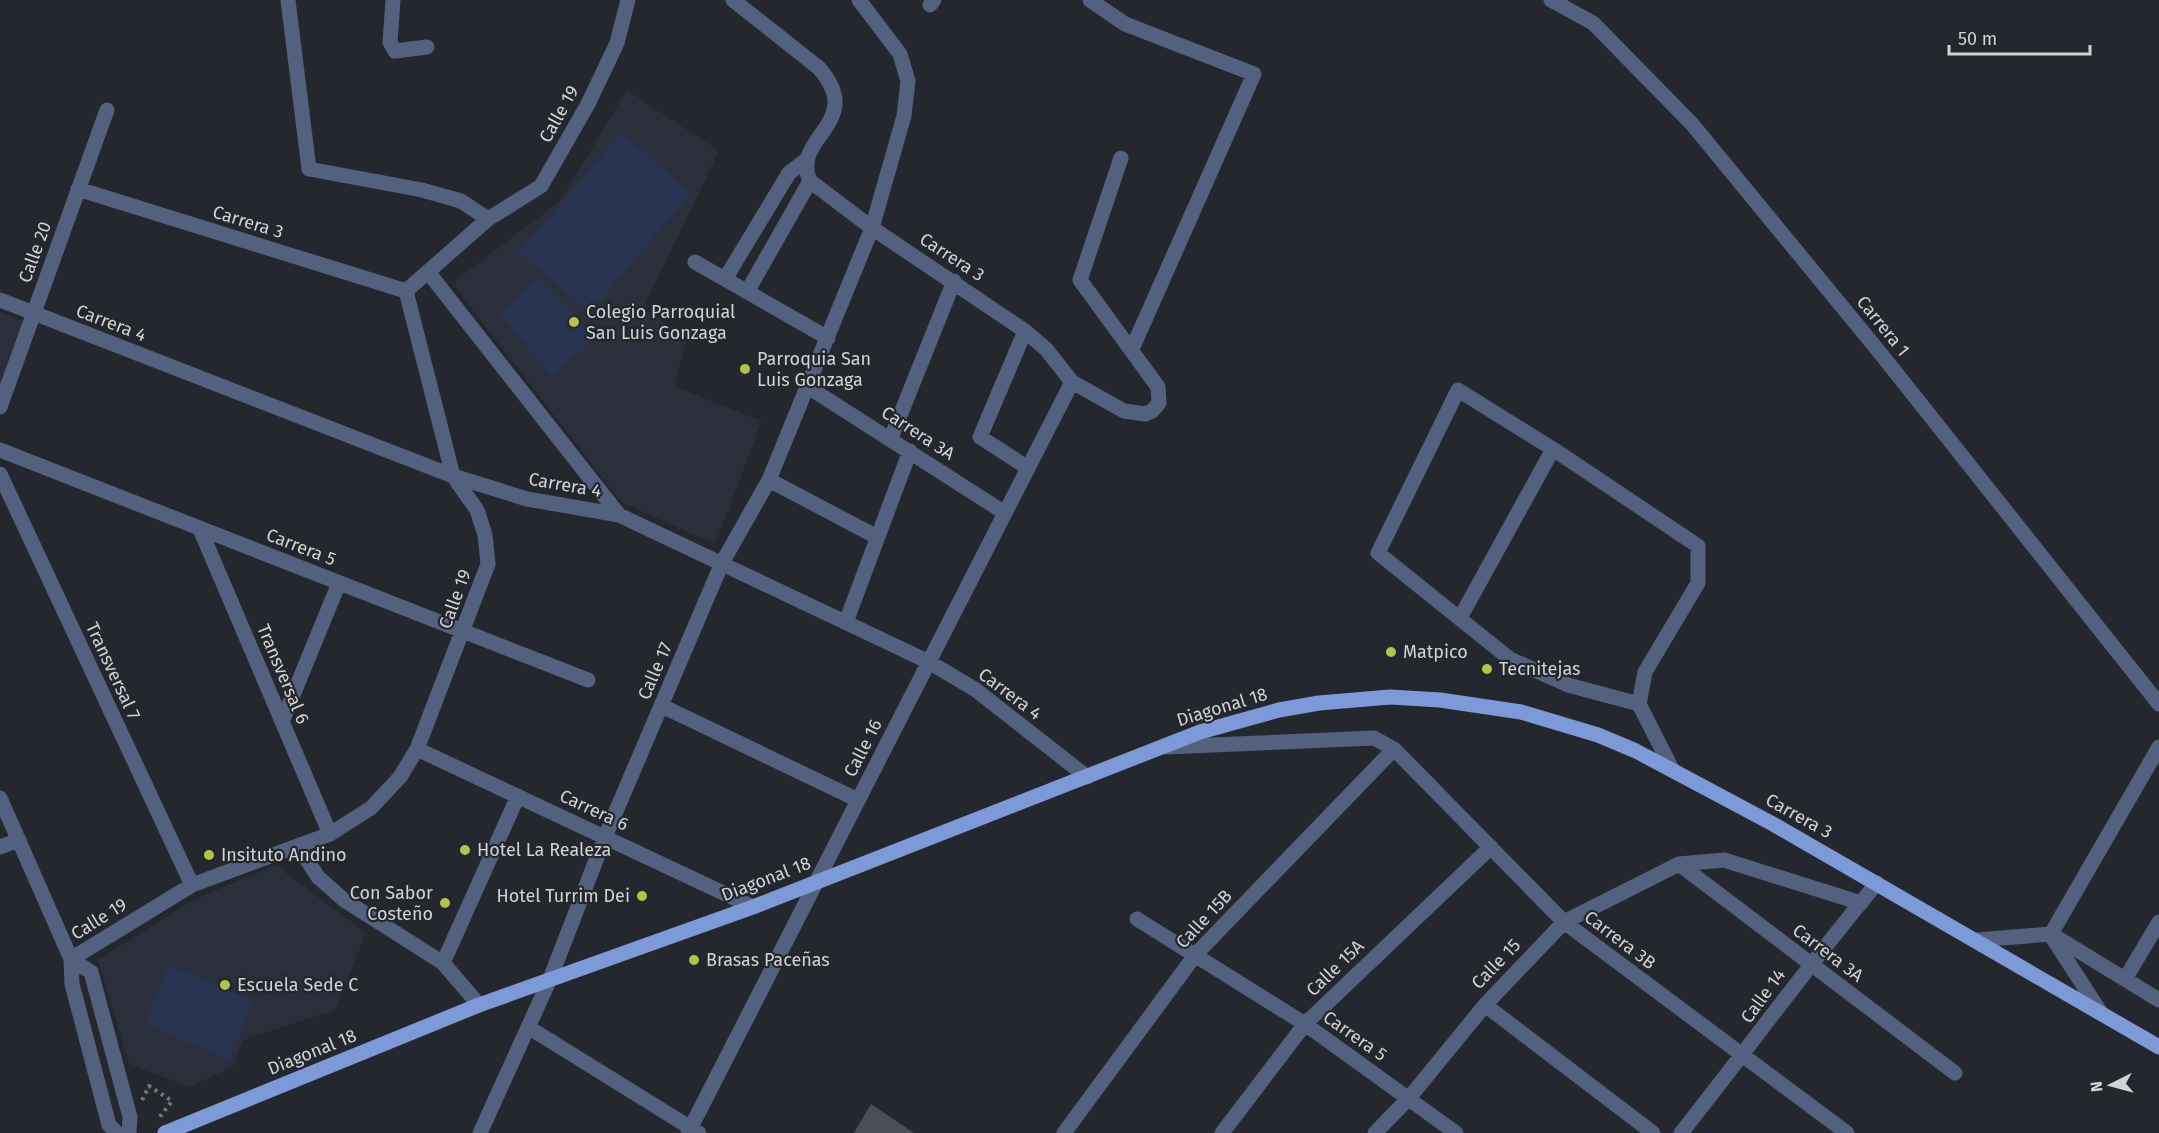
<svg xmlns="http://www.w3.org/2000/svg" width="2159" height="1133" viewBox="0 0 2159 1133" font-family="'Fira Sans',sans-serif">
<rect width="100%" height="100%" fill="#24272e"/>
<path fill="#2a2f3b" d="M627 90 719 151 643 309 688 336 674 386 762 421 715 544 621 502 452 283 560 201Z
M0 312 26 322 0 391Z
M275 865 366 933 335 1010 243 1040 233 1067 189 1087 129 1064 98 960 193 900Z"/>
<path fill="#28344f" d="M621 133 691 193 590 313 519 252Z
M538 276 595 337 553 376 500 315Z
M169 965 254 1001 229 1060 145 1024Z"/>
<path fill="#4a4e55" d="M871 1104 914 1133H854Z"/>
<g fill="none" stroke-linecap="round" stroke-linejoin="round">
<path stroke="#74777c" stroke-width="4" stroke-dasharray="3 4.5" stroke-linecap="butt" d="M142 1100 149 1086 172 1101 159 1118"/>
<path stroke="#53617f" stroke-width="15" d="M288 0 309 169 422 190 461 201 488 219
M393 0 390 42 395 51 427 47
M733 0 819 68C867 123 790 137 810 181L872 228 1025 331 1046 349 1072 382 1124 411 1145 414 1152 411 1159 403 1158 387 1080 280 1121 158
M1090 0 1125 24 1254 74 1132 349
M1551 0 1593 23 1692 124 1881 354 2159 704
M930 5 934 0
M78 189 406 291
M695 262 828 338
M428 272 619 515
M725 279 789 173 806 160
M406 291 488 219 541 186 588 104 617 43 628 0
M747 292 810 181
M0 300 453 476 527 499 619 515 929 662 976 690 1087 777
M1025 331 980 437 1028 468
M808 387 1005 513
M0 407 107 110
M891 438 954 281
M0 450 588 680
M0 474 192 885
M769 480 877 537
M200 529 330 834
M1460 618 1553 449
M846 622 910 451
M1639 704 1568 685 1510 659 1378 553 1458 390 1553 449 1698 546V583L1645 672 1639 704 1672 769
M662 706 858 800
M282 722 339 583
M1165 747 1374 738 1394 749 1564 922 1847 1133
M417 749 753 907
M0 798 71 959 72 984 109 1125 117 1133
M298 846 318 877 344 900 443 963 479 1005
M0 847 19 840
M1679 864 1955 1073
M1137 919 1305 1024 1456 1133
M2051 934 2159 747
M2051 934 2159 1000
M2052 937 2101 1013
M1977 940 2051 934
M71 959 192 885 330 834 371 808 400 777 417 749 488 564 485 535 477 510 453 476 406 291
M71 959 91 972 130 1117 129 1133
M443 963 518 796
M2125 979 2159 922
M1485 1005 1653 1133
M528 1027 699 1133
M480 1133 550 979 605 837 722 563 769 480 872 228 904 116 908 81 900 54 859 0
M688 1133 1072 382
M1064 1133 1196 954 1394 749
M1222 1133 1305 1024 1491 847
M1375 1133 1409 1098 1485 1005 1564 922 1679 864 1724 860 1861 903
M1681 1133C1747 1050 1809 964 1877 883"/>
<path stroke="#7e99d7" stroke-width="15" d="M165 1133 479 1005 753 907 1200 732 1279 710 1319 703 1390 697 1440 700 1521 712 1598 735 1636 751 1773 824 2159 1047"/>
</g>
<g fill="#b3c24b" stroke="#24272e" stroke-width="2">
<circle cx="574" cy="322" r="6"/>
<circle cx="745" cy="369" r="6"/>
<circle cx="1391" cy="652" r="6"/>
<circle cx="1487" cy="669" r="6"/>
<circle cx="465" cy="850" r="6"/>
<circle cx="209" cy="855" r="6"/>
<circle cx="642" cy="896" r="6"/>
<circle cx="445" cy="903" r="6"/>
<circle cx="694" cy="960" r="6"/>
<circle cx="225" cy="985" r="6"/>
</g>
<g text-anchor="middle" stroke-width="4.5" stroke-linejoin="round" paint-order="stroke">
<g font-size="18" fill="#d1d3d7" stroke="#24272e">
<text transform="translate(559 114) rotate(-61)" y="6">Calle 19</text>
<text transform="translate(248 222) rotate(17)" y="6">Carrera 3</text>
<text transform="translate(35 252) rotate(-70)" y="6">Calle 20</text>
<text transform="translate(952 257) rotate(33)" y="6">Carrera 3</text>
<text transform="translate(111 323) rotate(21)" y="6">Carrera 4</text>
<text transform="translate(1883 326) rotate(51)" y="6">Carrera 1</text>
<text transform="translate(918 433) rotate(33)" y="6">Carrera 3A</text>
<text transform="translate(565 485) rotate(10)" y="6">Carrera 4</text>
<text transform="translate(301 547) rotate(21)" y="6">Carrera 5</text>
<text transform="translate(455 599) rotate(-70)" y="6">Calle 19</text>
<text transform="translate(113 671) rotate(65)" y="6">Transversal 7</text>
<text transform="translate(655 671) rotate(-67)" y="6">Calle 17</text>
<text transform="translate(283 674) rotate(67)" y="6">Transversal 6</text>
<text transform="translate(1010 694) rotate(37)" y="6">Carrera 4</text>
<text transform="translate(1222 707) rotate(-17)" y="6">Diagonal 18</text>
<text transform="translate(863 748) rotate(-63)" y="6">Calle 16</text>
<text transform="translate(594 810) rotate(25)" y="6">Carrera 6</text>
<text transform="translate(1799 816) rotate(29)" y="6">Carrera 3</text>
<text transform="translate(766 879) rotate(-21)" y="6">Diagonal 18</text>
<text transform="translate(99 919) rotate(-32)" y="6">Calle 19</text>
<text transform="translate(1204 919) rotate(-47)" y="6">Calle 15B</text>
<text transform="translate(1620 940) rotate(37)" y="6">Carrera 3B</text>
<text transform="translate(1828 953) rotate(37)" y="6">Carrera 3A</text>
<text transform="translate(1496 964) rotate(-46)" y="6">Calle 15</text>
<text transform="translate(1335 968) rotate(-44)" y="6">Calle 15A</text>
<text transform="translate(1763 996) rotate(-54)" y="6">Calle 14</text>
<text transform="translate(1355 1036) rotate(35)" y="6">Carrera 5</text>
<text transform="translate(312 1052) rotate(-22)" y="6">Diagonal 18</text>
</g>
<g font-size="18" fill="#d1d3d7" stroke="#24272e" text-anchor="start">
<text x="586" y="318">Colegio Parroquial<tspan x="586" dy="21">San Luis Gonzaga</tspan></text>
<text x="757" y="365">Parroquia San<tspan x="757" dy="21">Luis Gonzaga</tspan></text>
<text x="1403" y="658">Matpico</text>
<text x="1499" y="675">Tecnitejas</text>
<text x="477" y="856">Hotel La Realeza</text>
<text x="221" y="861">Insituto Andino</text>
<text x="433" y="899" text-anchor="end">Con Sabor<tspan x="433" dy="21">Costeño</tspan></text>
<text x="630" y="902" text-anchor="end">Hotel Turrim Dei</text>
<text x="706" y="966">Brasas Paceñas</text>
<text x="237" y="991">Escuela Sede C</text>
</g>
</g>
<g transform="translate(2111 1085) rotate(264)" stroke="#24272e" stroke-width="4.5" paint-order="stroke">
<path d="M0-4.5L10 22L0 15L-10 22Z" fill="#d1d3d7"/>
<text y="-9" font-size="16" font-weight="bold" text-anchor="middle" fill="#d1d3d7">N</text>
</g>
<path d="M1949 45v9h141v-9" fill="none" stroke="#d1d3d7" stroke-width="3"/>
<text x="1958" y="45" font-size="18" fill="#d1d3d7" stroke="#24272e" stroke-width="4.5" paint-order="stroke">50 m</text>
</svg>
